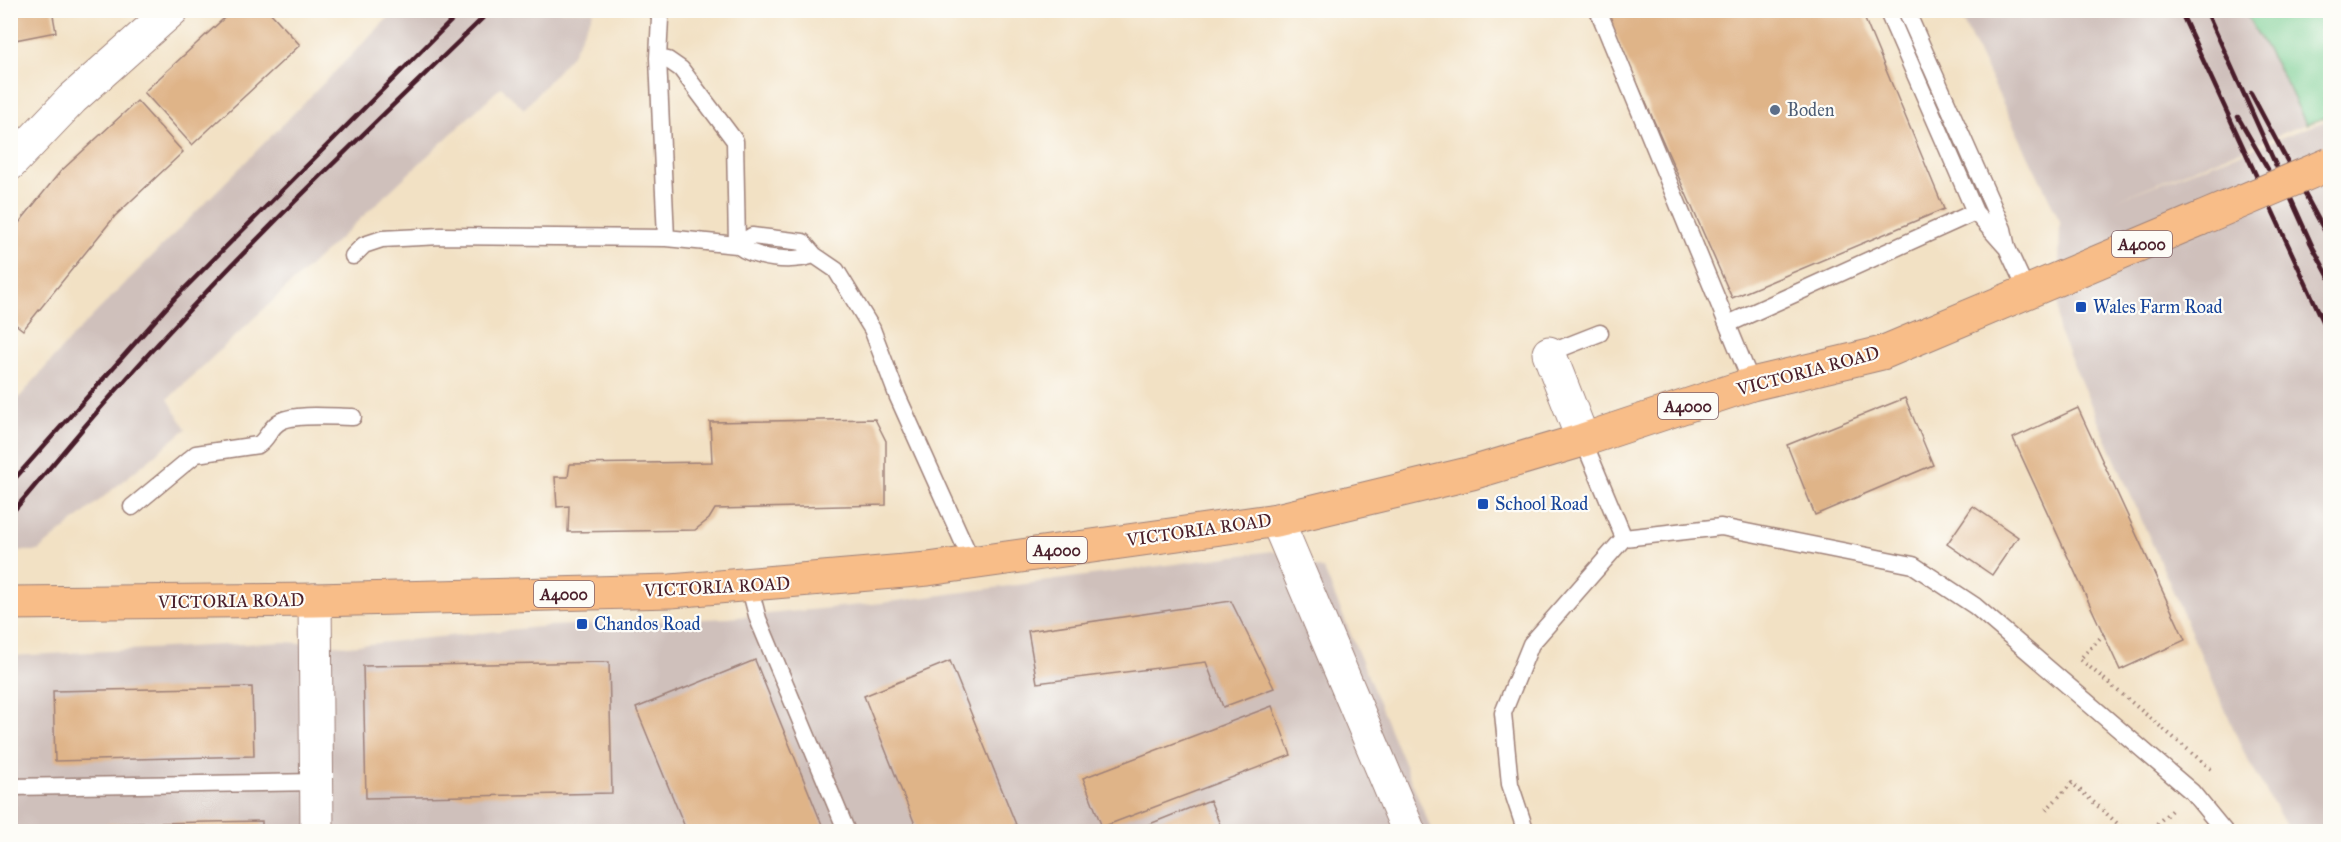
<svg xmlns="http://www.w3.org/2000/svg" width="2341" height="842" viewBox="0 0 2341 842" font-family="'IM FELL Great Primer',serif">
<rect width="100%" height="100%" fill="#fdfcf7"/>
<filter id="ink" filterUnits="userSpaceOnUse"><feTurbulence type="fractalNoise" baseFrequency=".0167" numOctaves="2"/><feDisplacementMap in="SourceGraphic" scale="12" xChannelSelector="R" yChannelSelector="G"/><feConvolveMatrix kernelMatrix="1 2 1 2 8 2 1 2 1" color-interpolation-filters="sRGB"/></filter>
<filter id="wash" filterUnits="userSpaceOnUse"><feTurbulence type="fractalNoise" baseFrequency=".008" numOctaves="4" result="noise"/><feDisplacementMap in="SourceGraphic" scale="24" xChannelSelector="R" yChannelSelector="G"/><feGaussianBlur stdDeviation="1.35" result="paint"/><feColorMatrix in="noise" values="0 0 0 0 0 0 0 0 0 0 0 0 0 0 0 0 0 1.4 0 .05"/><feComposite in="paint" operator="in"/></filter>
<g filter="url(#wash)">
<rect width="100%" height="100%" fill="#f2e1c4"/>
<path fill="#cfc0bb" d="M395 11H594L571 56 524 109 501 87 168 399 186 429 38 551H11V407L71 338Z
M1958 11H2244L2285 80 2306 124 2113 201 2330 119V831H2289L2246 757 2058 330 2060 221Z
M1272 551 1324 570 1432 831 11 832V656L284 642 349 646 549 626 728 618 882 603Z"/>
<path fill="#77cd92" stroke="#60765e" stroke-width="1.5" d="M2244 11H2330V116L2306 124 2285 80Z"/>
<g id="blocks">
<path fill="#dfb488" d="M10 10H52L56 32 10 41Z
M233 10H268L300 45 192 145 144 92Z
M1605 10H1861L1944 209 1732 298Z
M137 101 183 152 115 216 23 330 10 320V234L60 172Z
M1905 398 1933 465 1815 515 1787 445Z
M2078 408 2185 640 2120 670 2013 438Z
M875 419 886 441V505L715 509 709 519 695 530 568 532 569 506 557 507 555 477H568L570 464 712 462 710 422Z
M1973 506 2018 537 1992 575 1947 544Z
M1231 601 1274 688 1223 707 1206 662 1037 683 1028 631Z
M755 660 825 832H687L636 708Z
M950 661 1019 832H918L864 696Z
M609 662 612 793 366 798 363 666Z
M252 687 254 756 55 761 53 691Z
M1272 706 1291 755 1102 827 1083 778Z
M1210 800 1223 832H1132V831Z
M262 821V832H104V824Z"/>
</g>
</g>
<g filter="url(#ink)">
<use href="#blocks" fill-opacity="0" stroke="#9e8078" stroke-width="1.5"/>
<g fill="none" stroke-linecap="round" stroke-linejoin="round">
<defs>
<path id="service" d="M657 10 660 18 658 58 666 238
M1598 10 1752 384
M1887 10 1975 212 2006 247
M1906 10 2003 229 2007 248 2027 291
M10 131 26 145
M814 255C790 263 756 259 737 245L752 236 803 242 814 255 836 270 872 329 897 395 972 562
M353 256 364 245 382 239 441 236 666 238 737 245 735 141 681 69 668 60 658 58
M1728 324 1975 212
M1549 353 1600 333
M1583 440 1624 538
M132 507 196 454 258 445C268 439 270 426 281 421 296 413 335 417 353 417
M749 585 758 619 847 832
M10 787 317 782
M1526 832 1510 784 1503 713 1531 644 1624 538 1721 527 1913 565 1975 606 2192 792 2225 832"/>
<path id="minor" d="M10 164 72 99 172 10
M1549 353 1583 440
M1277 520 1409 832
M315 600 317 832"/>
<path id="primary" d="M10 603 315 600 671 591 928 569 1277 520 1472 473 1583 440 1752 384 1882 353 2200 219"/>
</defs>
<use href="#service" stroke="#9e8078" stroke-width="19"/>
<use href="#minor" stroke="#9e8078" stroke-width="35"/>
<use href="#primary" stroke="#9e8078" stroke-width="35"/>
<path stroke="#9e8078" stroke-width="4" stroke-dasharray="1.5 4.5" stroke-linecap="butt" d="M2104 634 2080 659 2211 769 2208 772
M2046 810 2072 783 2127 832
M2148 832 2174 808"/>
<use href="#service" stroke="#fff" stroke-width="16"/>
<use href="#minor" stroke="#fff" stroke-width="33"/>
<use href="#primary" stroke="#f8bd88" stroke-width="33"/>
<path stroke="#4a1f2b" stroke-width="4.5" d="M2180 10 2330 336
M2206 10 2314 250
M2251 93 2330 241
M2238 117 2268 169
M2310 242 2330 279
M10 484 175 298 462 10
M10 515C47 472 82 428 120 386 236 254 365 133 491 10"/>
<defs>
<path id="primary-bridge" d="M2200 219 2330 164"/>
</defs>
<use href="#primary-bridge" stroke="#9e8078" stroke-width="35" stroke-linecap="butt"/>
<use href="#primary-bridge" stroke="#f8bd88" stroke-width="33"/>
</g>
</g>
<circle fill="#5c6f8a" stroke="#fdfcf7" stroke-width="2" cx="1775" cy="110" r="6"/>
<g fill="#1a4fb4" stroke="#fdfcf7" stroke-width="2">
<rect x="2075" y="301" width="12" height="12" rx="3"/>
<rect x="1477" y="498" width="12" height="12" rx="3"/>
<rect x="576" y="618" width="12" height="12" rx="3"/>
</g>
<g text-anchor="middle" stroke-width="4.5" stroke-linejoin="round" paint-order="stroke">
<g fill="#fdfcf7" stroke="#806168" stroke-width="1.5">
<rect x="2112" y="231" width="60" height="26" rx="4.5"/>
<rect x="1658" y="393" width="60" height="26" rx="4.5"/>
<rect x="1027" y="537" width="60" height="26" rx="4.5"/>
<rect x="534" y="581" width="60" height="26" rx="4.5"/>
</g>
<g font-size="16" font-weight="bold" fill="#4a1f2b">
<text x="2142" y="250">A4000</text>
<text x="1688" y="412">A4000</text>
<text x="1057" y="556">A4000</text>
<text x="564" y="600">A4000</text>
</g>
<g font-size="18" fill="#4e5e75" stroke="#fdfcf7" text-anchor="start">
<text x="1787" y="116">Boden</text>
</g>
<g font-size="18" fill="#164399" stroke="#fdfcf7" text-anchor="start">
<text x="2093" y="313">Wales Farm Road</text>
<text x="1495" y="510">School Road</text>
<text x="594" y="630">Chandos Road</text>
</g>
<g font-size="18" fill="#4a1f2b" stroke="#fdfcf7">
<text transform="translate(1808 371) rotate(-15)" y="6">VICTORIA ROAD</text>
<text transform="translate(1199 530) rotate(-8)" y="6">VICTORIA ROAD</text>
<text transform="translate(717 587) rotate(-3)" y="6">VICTORIA ROAD</text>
<text transform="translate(231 601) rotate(-1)" y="6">VICTORIA ROAD</text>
</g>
</g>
<rect width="2341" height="842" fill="none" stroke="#fdfcf7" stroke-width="36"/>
</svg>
